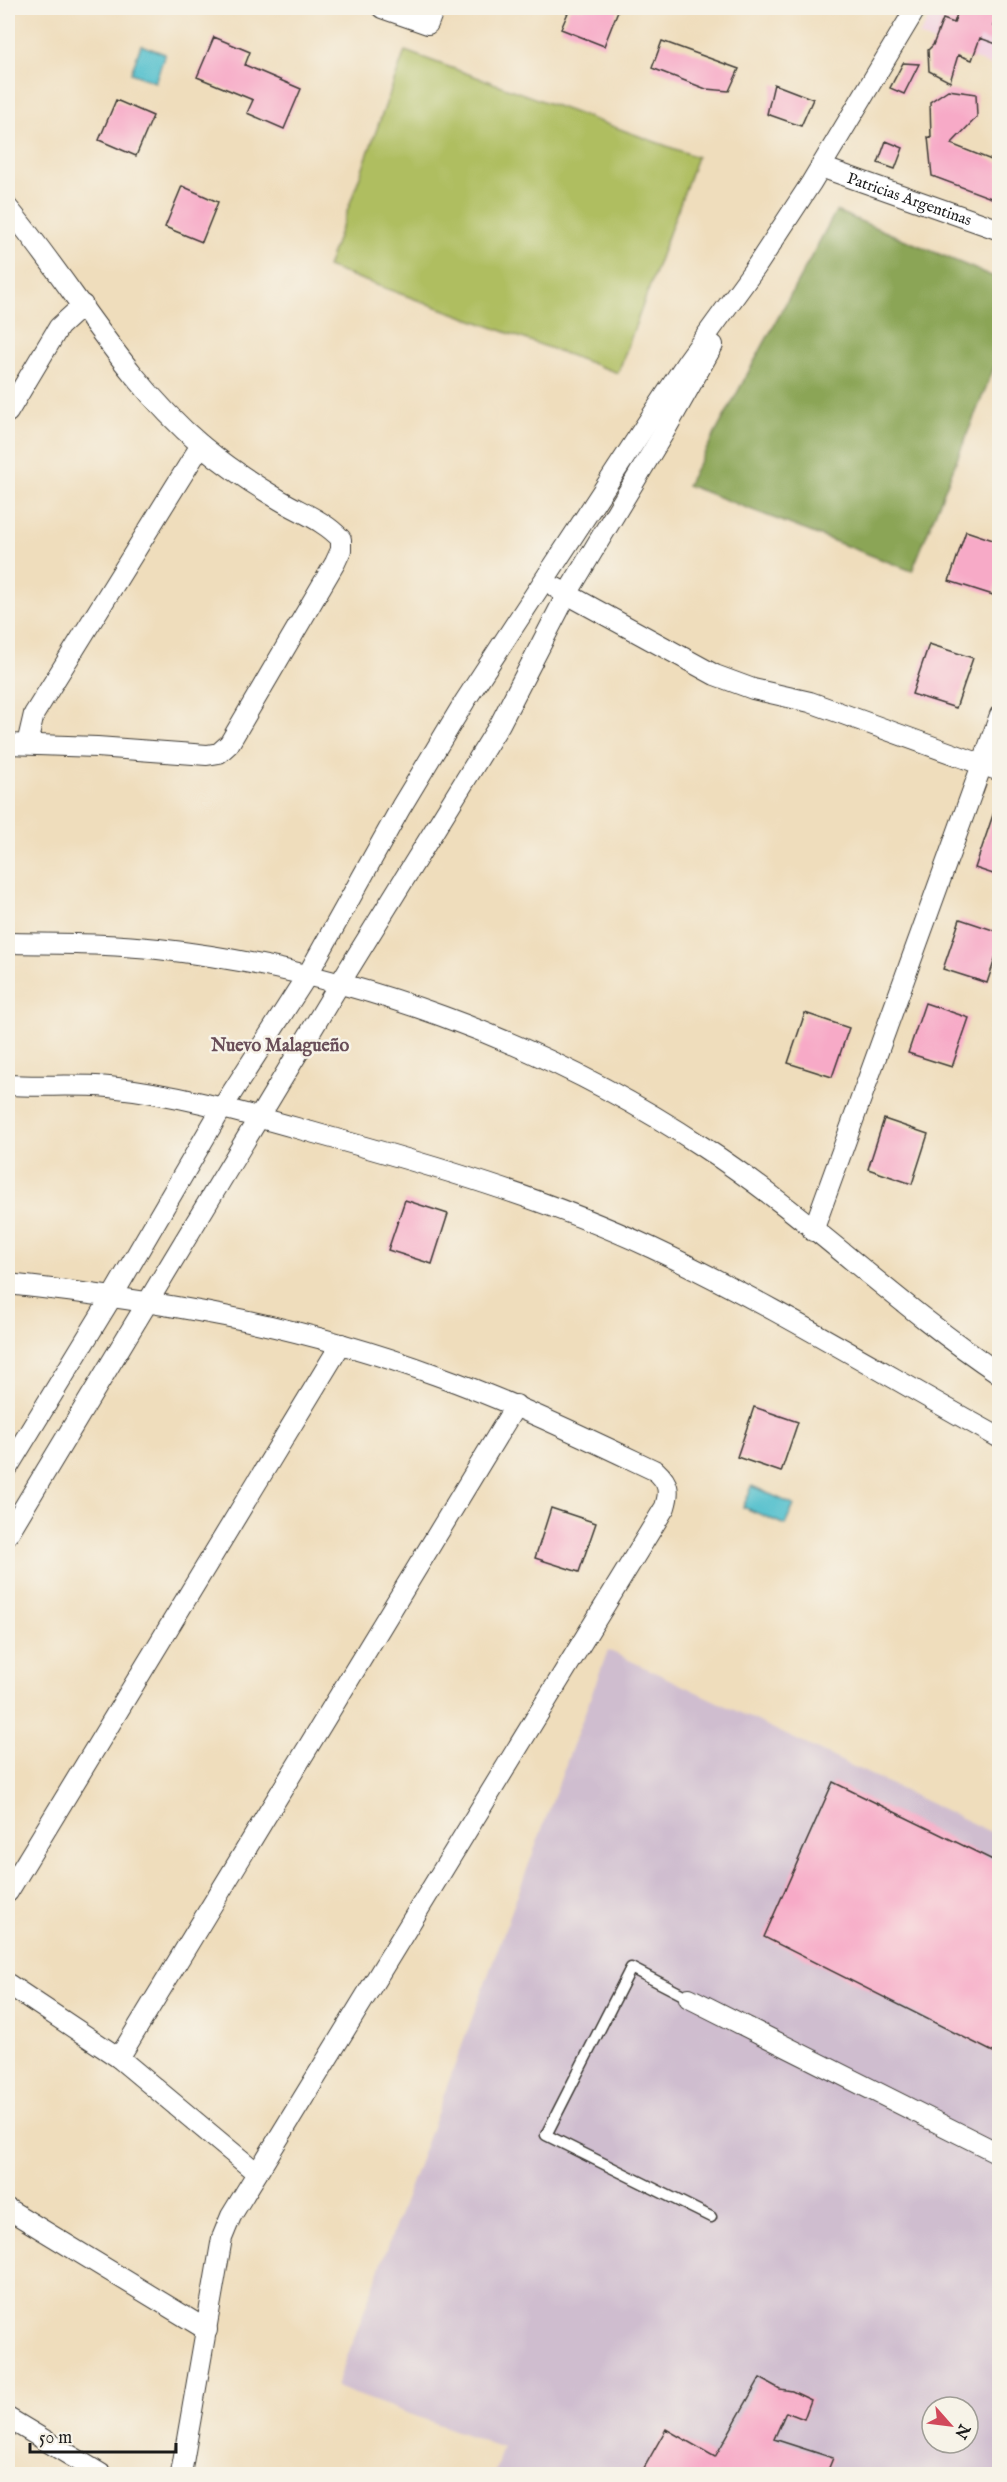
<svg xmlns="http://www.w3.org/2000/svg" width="1007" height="2482" viewBox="0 0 1007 2482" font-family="'IM FELL English',serif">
<rect width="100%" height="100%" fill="#f7f3e8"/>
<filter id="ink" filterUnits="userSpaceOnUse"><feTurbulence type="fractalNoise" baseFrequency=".0167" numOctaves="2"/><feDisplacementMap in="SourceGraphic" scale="12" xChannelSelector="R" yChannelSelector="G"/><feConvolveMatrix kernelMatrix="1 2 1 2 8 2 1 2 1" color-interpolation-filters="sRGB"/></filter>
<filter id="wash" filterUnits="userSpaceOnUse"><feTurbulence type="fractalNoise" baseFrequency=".008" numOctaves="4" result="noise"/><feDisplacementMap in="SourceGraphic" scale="24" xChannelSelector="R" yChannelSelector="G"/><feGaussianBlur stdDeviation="1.35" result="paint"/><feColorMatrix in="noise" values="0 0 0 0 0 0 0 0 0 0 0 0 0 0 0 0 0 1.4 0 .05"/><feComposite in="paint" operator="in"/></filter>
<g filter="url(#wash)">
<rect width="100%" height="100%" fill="#efddbc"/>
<path fill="#f2cfe1" d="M935 8H999V69L919 36Z"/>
<path fill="#cfbdcf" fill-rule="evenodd" d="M608 1650 999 1836V2474H494L503 2448 336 2387ZM932 2407H968V2443H932Z"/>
<path fill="#afbe60" stroke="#666d3e" stroke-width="1.5" d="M405 51 697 157 618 373 327 267Z"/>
<path fill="#8ba556" stroke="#546039" stroke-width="1.5" d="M836 211 999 279V355L912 571 687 485Z"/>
<path fill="#53c0cd" stroke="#386e74" stroke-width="1.5" d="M141 45 165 54 155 82 131 73Z
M752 1486 794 1505 785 1525 743 1507Z"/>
<g id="blocks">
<path fill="#f7aac7" d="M570 8H619L604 46 561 29Z
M959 8H999L993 26 999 28V45L980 38 972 60 958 55 950 82 929 71 928 50 933 45 943 19 954 23Z
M214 37 250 52 245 65 301 89 284 129 247 113 253 100 197 77Z
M662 41 739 69 729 91 706 89 652 68Z
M903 63 919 64 904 94 890 88Z
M774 84 813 99 801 126 767 114Z
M948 90 976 94 977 117 951 144 999 163V201L932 176 928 137 931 138 930 102Z
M116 100 153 116 136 156 99 140Z
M886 141 903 148 895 169 878 163Z
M182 186 218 202 202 242 165 227Z
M966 531 999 542V576L993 595 949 581Z
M929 644 973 658 956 708 912 694Z
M997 803H999V876L975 868Z
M960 919 999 932V947L987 983 943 969Z
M925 1003 969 1018 952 1067 908 1053Z
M805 1013 849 1028 832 1077 788 1063Z
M884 1119 928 1134 912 1184 868 1169Z
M405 1200 448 1214 432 1264 388 1250Z
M754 1407 798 1422 781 1472 737 1457Z
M551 1508 596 1523 579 1572 535 1558Z
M833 1782 999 1863V2055L764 1937Z
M760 2378 780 2389 792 2391 811 2400 804 2419 786 2412 774 2439 833 2458 826 2475H640L666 2429 715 2457Z"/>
</g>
</g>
<g filter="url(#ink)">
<use href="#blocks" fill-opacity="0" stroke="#3c3934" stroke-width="1.5"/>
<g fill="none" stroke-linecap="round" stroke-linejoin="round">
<defs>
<path id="lane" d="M689 1998 631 1968 546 2135 711 2217"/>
<g id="street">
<path d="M382 8 428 24 434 8"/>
<path id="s1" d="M821 167 1000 230"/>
<path d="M8 208C73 285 123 379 201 445 225 465 253 484 280 500 300 512 325 521 341 539V550L335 563 229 744 219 753 207 755 97 747 8 744"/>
<path d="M8 412 59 327 83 305"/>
<path d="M556 588 715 675 753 689 810 702 1000 771"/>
<path d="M27 744 34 714 201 445"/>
<path d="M8 943C58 944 108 943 158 949 349 970 543 1041 703 1147 808 1215 896 1305 1000 1374"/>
<path d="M8 1085C41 1087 76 1084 109 1087 180 1094 250 1115 318 1134 431 1165 545 1198 652 1248 771 1304 884 1374 1000 1438"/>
<path d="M813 1231 1000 715"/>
<path d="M8 1284C155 1300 296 1323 436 1375 512 1402 584 1437 656 1471 669 1483 670 1491 665 1507L231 2216 222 2238 181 2474"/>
<path d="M8 1467 113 1295 222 1108 308 974 401 807 465 701 687 362 756 267 811 183 916 8"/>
<path d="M8 1534 340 983 500 724 567 594 663 434 713 345"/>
<path d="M8 1892 341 1344"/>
<path d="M8 1984 119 2058 257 2173"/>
<path d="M689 1998 1000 2154"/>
<path d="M119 2058 516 1405"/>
<path d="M8 2209 207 2330"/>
<path d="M8 2418 101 2474"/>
</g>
</defs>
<use href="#lane" stroke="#3c3934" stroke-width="13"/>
<use href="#street" stroke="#3c3934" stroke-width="22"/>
<use href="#lane" stroke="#fff" stroke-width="10"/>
<use href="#street" stroke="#fff" stroke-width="20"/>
</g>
</g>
<g text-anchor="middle" stroke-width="5" stroke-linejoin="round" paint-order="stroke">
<g font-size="16" fill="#1c1c1c" stroke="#f7f3e8">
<text dy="6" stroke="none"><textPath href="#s1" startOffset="94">Patricias Argentinas</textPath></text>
</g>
<g font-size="18" font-weight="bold" fill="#694e58" stroke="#f7f3e8">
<text x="280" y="1051">Nuevo Malagueño</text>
</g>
</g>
<rect width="1007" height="2482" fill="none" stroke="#f7f3e8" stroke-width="30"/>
<g transform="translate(950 2425) rotate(118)"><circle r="28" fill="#f7f3e8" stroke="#9f9d96" stroke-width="1.5"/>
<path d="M0-4.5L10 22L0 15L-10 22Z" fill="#d1495b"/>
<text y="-9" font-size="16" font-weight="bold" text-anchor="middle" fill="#1c1c1c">N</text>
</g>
<path d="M30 2443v9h146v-9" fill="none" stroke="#1c1c1c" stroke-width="3"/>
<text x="39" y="2443" font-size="18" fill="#1c1c1c" stroke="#f7f3e8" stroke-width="4.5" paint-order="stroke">50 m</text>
</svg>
